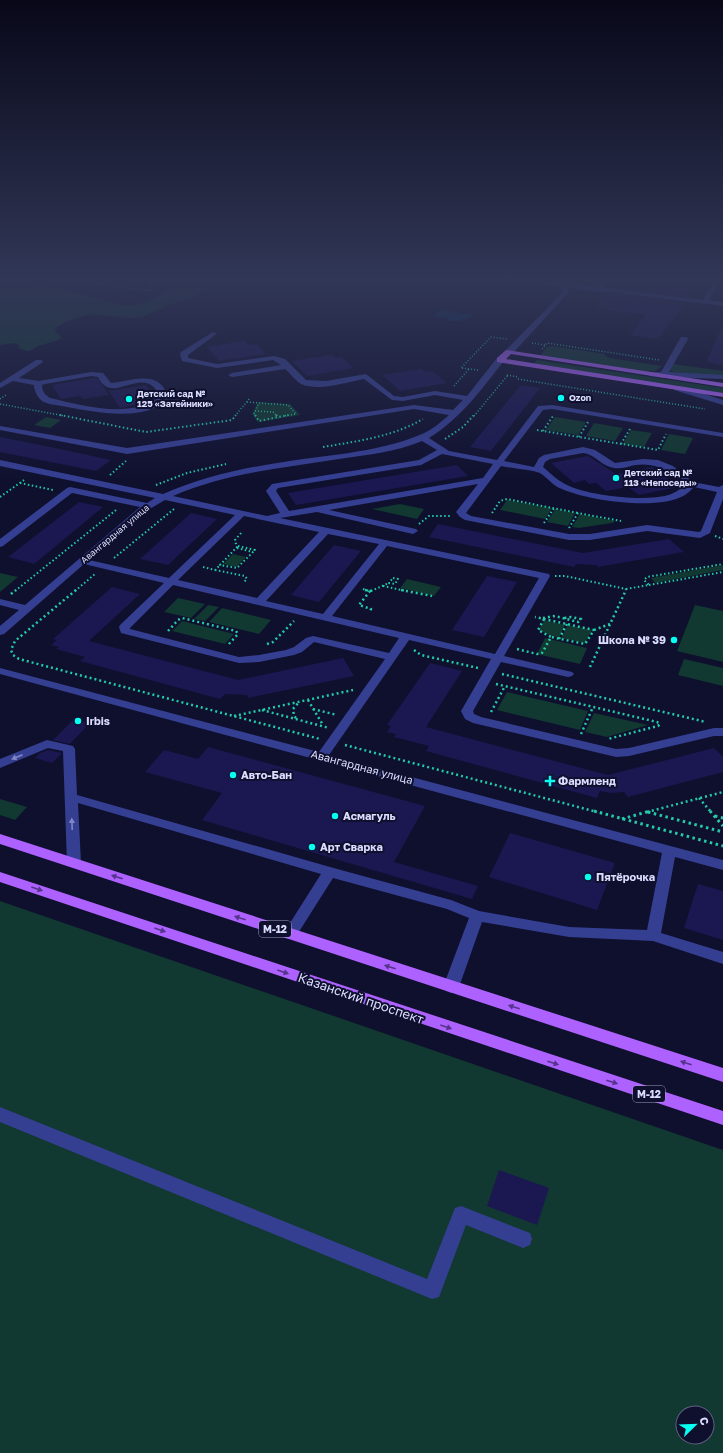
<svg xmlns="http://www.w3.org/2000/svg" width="723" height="1453" viewBox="0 0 723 1453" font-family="'Golos Text',sans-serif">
<rect width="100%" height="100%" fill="#0f0f2e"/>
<path fill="#113831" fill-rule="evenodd" d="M0 279H24L122 305C145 307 163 295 178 279H216L214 280 212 286 192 298 171 304 150 313 146 316 133 318 89 314 68 321 57 327 55 330V332L60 335 61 338 58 340 38 346 32 350 27 351 19 348 18 344 14 343 0 345Z
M552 346 605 354 604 355 609 358 662 366 655 371 644 372 540 356 547 347Z
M537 360 723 388V394L534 364Z
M673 364 723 371V376L672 372 670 370Z
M258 402 290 404 300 415 258 422 252 414Z
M46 417 61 420 50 428 34 425Z
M555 417 586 422 578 435 546 430Z
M594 423 623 428 615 441 586 436Z
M631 430 652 433 644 447 623 444Z
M669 434 693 438 685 454 661 450Z
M507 500 552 508 545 519 500 510Z
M400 504 424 509 417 519 372 509Z
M555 509 575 513 568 526 547 522Z
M580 514 616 521 612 523 579 528 572 527Z
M233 554 246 557 236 567 223 564Z
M723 565V570L655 583 651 578Z
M0 573 18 577 0 592Z
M407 579 441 587 434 596 400 588Z
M178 598 205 604 191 618 164 612Z
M208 605 219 607 205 621 194 619Z
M695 605 723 611V662L677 651Z
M222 608 271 620 259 634 209 622Z
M544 620 565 625 559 638 549 635 539 630Z
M182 621 234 634 225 644 172 631Z
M568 625 592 630 585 643 561 638Z
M545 638 587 648 580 664 537 654Z
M684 659 723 668V686L678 675Z
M507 692 588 711 580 730 497 710Z
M594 713 648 725 607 737 585 732Z
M0 799 27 807 15 820 0 815Z
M0 901 723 1150V1453H0ZM683 1413H707V1437H683Z"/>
<path fill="#052c50" d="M445 310 458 311 460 314 471 313 472 315C465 321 459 321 449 321L447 318 434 316 437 311Z"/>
<path fill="#1b1851" d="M625 279H643L640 282 694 287 688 297 612 287 616 282 622 283Z
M606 293 684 303V305L658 339 630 335 645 315 614 311 596 307Z
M723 326V365L706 362Z
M244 341 248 345 256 344 266 354 219 361 207 347Z
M332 355 335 358 341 357 354 368 307 376 292 361Z
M421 369 425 372 432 371 447 383 400 391 382 375Z
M93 378H97L109 395 83 399 80 396 61 399 52 385Z
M146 385 155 398 147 402 124 407 120 408 109 391Z
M521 385 540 388 491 451 470 447Z
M0 437 60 449 111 460 96 471 0 452Z
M588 456 616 474 652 467 678 487 639 495 628 487 606 491 596 483 589 484 585 480 574 483 551 463Z
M457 465 468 476 296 505 288 493Z
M79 502 103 507 34 564 8 557Z
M191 513 217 519 168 565 140 559Z
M438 524 583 553 669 539 684 552 598 567 596 565 576 564 574 567 429 537Z
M334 545 361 551 319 602 291 595Z
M487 576 517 582 484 637 452 630Z
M112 587 140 594 89 641 238 680 343 658 354 676 248 698 247 695 225 694 220 699 80 661 85 657 56 649 59 647 51 645 57 640 53 639Z
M430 663 462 671 426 727 608 775 714 748 723 757V772L628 797 624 792 611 793 600 791 597 798 426 751 429 746 394 737 396 734 387 732 391 726 387 725Z
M74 719 90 723 70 744 53 740Z
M208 747 425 806 394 862 478 886 472 899 202 820 222 793 145 772 164 750 198 759Z
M48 750 62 753 52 763 35 758 40 753Z
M510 833 615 863 597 910 489 877Z
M698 884 723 891V940L684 928Z
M499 1170 549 1188 537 1225 487 1206Z"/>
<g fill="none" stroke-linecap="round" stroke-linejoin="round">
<path stroke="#23cba8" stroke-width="1.5" stroke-dasharray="1 2" stroke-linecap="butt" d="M73 279 90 283 152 291 150 287 151 279
M532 343 545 345
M542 349 547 343 659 360
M478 370 461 368 491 337 507 339
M507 375 519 377
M518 379 705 409
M454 386 469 369
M0 399 6 395
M247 402 259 403
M0 404 65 416
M255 411 273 412 277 416
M235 416 250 398
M256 416 254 414 259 403 288 405 296 414 283 416
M474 416 508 375"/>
<path stroke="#23cba8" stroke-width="2" stroke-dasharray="1.5 2.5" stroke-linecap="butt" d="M60 415 146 432 232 420 236 415
M255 415 259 421 288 415
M276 415 279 418
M537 430 658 450 666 434
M543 431 553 416
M579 437 588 422
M445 439 463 427 474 415
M621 444 630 429
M323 447C358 441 392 437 423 419
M110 475 126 461
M20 483 53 490
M156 485 187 473 226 464
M0 497 24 480
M492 513 500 501 507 499 578 513
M544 523 554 508
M419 524 429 516H450
M569 528 578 513 621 521
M715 536 723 539
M238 546 255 550 237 568 220 565Z
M237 548 235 540 242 532
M237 548 253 552
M114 558 174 509
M203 567 215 570 220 565
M215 570 245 576 247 579 243 583
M555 576H565L626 589 625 591
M393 578 398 579 395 584 389 583Z
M649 585 723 572
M383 586 406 591
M363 589 369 591
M626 589 649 585 644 580 647 577 723 564
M15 591 116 510
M75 591 95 574
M371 591 389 583"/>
<path stroke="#23cba8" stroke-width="2.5" stroke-dasharray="2 3" stroke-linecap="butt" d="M76 590 15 641 11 650 13 655 19 659 320 739
M365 590 370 591 359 605 371 609 369 613
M401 590 432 596
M370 591 373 590
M11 594 16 590
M543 618 555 616 578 622 581 619 571 617 564 618
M544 619 538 630 551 637
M594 630 610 624
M168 631 178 620 182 618 236 631 238 634 228 645
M559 639 567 624
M267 644 273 642 294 621
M517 649 537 654 542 653 551 637 585 644 594 630 535 617
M414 650 421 655 478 668
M590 667 626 590
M502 674 706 722
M496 684 657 722 660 724 658 726 608 739
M308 700 323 725
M313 709 337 715
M262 710 329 728
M491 712 505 686
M234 716 353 690
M296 718 294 716 293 709 299 702
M581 734 593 707
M345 745 597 812
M699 798 711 812
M647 812 723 792
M648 812H650"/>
<path stroke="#23cba8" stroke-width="3" stroke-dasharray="2.5 3.5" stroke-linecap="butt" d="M594 811 723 846
M710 811 723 826
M648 812 723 832
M715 816 723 818
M622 819 650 811"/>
<path fill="#353f92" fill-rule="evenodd" d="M515 279H533L597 287 603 279H609L603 287 703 300 715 279H721L709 300 723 302V306L601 291 598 292 568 287 569 292 512 354H509L505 352 506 350 564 291 561 286 518 281Z
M213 332 217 334 215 335 188 355V358L217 364 274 356 285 359 306 380 326 381 366 374 394 396 403 397 435 391 467 396 497 358H503V362C481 390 460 419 429 438L449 451 497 460 538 406 552 405 723 433V437L552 409 543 410 504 461 534 467 539 458 544 455 583 447 595 450 615 463 643 459 658 460 673 466 693 482 719 487 723 485V499L710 533 700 538 647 531 590 540H569L465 520 460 517 456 512 478 484 329 510 416 529 418 531 413 534 317 512 280 518 549 574 550 576 504 656 572 672 574 674 572 676 568 677 501 662 473 711 474 714 481 717 616 749 629 748 714 728H723V736H714L629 756 616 757 473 723 465 719 461 711 491 659 409 640 329 755 723 860V870L675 857 661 933 723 952V964L653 941 569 937 482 922 459 987 456 991 451 993 446 991 443 987 469 918 447 909 333 878 295 938 290 939 285 938 283 934 321 874 78 803 81 863 79 866 74 868 69 866 67 863 63 751 48 748 0 768V759L47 740 73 746 75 749 77 795 330 867 451 900 479 911 569 927 647 930 662 853 0 674V668L319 752 385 659 314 642 302 652 294 655 259 662 239 663 121 633 119 627 120 625 164 583 84 564 4 634 0 635V626L19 610 0 605V599L25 605 140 507 72 493 3 546 0 547V539L67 488 70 487 147 503 155 498 0 466V460L163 494C198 479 233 470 271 464 321 455 375 454 422 434 432 430 441 422 449 415L414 409 127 454 0 430V426L127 448 414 405 453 410 463 400 435 395 403 401 392 400 364 379C346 382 320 392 301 384 296 381 290 373 285 369L232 377 228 375 232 373 281 365 273 360 217 368 182 361 180 354 181 352ZM422 441 437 450 419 460 272 484 266 491 280 513 267 516 173 496C226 473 282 468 339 459 366 455 396 452 422 441ZM583 453C594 454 600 464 610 467 619 470 627 467 635 465 656 462 671 471 686 484 680 490 673 494 665 496 640 501 590 496 567 485 558 481 550 473 543 467L545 462 550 459ZM442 454 493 464 483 478 289 511 276 491 278 488 421 465ZM501 466C510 468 533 470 540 473 548 478 553 486 562 489 589 501 659 511 685 495 688 493 691 490 694 487L717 492 701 531 699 532 647 525 590 534H569L471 516 466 513ZM165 500 235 515 169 578 89 560 143 513ZM244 516 319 532 257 598 178 580ZM328 534 379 544 323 614 266 601ZM387 546 539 578 495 654 332 616ZM173 585 399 638 389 653 313 636 306 638 294 647 286 650 259 655 239 657 130 629V628Z
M681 337H687L688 339 669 372 723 375V379L666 377 663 378 649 376V372H661Z
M36 360H42L43 362 19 378 39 381 91 372 103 373 111 383C131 381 161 368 168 398 146 423 95 412 67 407 59 405 48 405 42 401 37 397 34 390 34 385L13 381 0 388V383ZM91 376 98 377C99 379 101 383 104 385 119 398 147 365 160 397 129 419 84 406 50 398 45 395 42 391 42 385L45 384Z
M674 386H680L723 400V405L674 390Z
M0 1107 427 1279 455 1208 461 1206 530 1233 532 1239 530 1245 523 1248 466 1225 439 1297 432 1299 0 1122Z"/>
<path fill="#ad62ff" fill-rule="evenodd" d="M506 350 723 383V387L511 354 506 359 723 393V397L497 362V358Z
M0 834 723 1068V1082L0 844Z
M0 872 723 1111V1125L0 882Z"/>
</g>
<defs><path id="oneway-solid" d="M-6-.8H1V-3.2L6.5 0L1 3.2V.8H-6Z"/></defs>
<g fill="#8086c3">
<use href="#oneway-solid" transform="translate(17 757) rotate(157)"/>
<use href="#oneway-solid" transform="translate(72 824) rotate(-92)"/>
</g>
<g fill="#56348c">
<use href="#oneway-solid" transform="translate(117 877) rotate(-162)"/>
<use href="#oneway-solid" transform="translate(37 889) rotate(19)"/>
<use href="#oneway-solid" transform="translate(240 918) rotate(-162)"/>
<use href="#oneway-solid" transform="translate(160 930) rotate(19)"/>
<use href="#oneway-solid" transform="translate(390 967) rotate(-162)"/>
<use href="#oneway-solid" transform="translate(283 972) rotate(19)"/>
<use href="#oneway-solid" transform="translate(514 1007) rotate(-162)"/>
<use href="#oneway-solid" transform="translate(446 1027) rotate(19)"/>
<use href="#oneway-solid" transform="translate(553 1063) rotate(18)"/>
<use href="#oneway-solid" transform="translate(686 1063) rotate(-162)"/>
<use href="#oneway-solid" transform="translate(612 1082) rotate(18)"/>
</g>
<linearGradient id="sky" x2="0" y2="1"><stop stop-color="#080819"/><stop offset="0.58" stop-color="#313757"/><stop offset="1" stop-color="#313757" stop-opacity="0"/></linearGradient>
<rect width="723" height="482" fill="url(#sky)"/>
<g fill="#07fff3" stroke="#0f0f2e" stroke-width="1.5">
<circle cx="561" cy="398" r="4"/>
<circle cx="129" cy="399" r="4"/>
<circle cx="616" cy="478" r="4"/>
<circle cx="674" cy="640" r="4"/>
<circle cx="78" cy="721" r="4"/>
<circle cx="233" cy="775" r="4"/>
<path d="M548 775h4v4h4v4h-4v4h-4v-4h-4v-4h4z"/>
<circle cx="335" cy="816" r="4"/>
<circle cx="312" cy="847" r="4"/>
<circle cx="588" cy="877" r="4"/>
</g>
<g text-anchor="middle" stroke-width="4" stroke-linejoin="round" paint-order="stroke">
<g font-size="9" font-weight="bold" fill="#dbddff" stroke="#0f0f2e" text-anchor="start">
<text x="137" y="397">Детский сад №<tspan x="137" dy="10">125 «Затейники»</tspan></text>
<text x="569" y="401">Ozon</text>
<text x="624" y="476">Детский сад №<tspan x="624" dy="10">113 «Непоседы»</tspan></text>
</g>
<g font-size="9" fill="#dbddff" stroke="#0f0f2e">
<text transform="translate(115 534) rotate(-40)" y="3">Авангардная улица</text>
</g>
<g fill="#0f0f2e" stroke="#9e9fc0" stroke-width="1">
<rect x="259" y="921" width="32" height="16" rx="3"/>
<rect x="633" y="1086" width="32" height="16" rx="3"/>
</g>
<g font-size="10" font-weight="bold" fill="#dbddff">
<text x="275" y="933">М-12</text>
<text x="649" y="1098">М-12</text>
</g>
<g font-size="11" font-weight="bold" fill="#dbddff" stroke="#0f0f2e" text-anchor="start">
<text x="666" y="644" text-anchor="end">Школа № 39</text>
<text x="86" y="725">Irbis</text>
<text x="241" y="779">Авто-Бан</text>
<text x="558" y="785">Фармленд</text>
<text x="343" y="820">Асмагуль</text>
<text x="320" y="851">Арт Сварка</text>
<text x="596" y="881">Пятёрочка</text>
</g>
<g font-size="11" fill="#dbddff" stroke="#0f0f2e">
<text transform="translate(362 767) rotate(15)" y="4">Авангардная улица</text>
</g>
<g font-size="13" fill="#dbddff" stroke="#0f0f2e">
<text transform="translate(361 998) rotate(19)" y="5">Казанский проспект</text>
</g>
</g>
<g transform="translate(695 1425) rotate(67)"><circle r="19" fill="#0f0f2e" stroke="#616182"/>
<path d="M0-3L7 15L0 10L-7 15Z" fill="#07fff3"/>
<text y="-6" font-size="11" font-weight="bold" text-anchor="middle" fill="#dbddff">С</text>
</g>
</svg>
